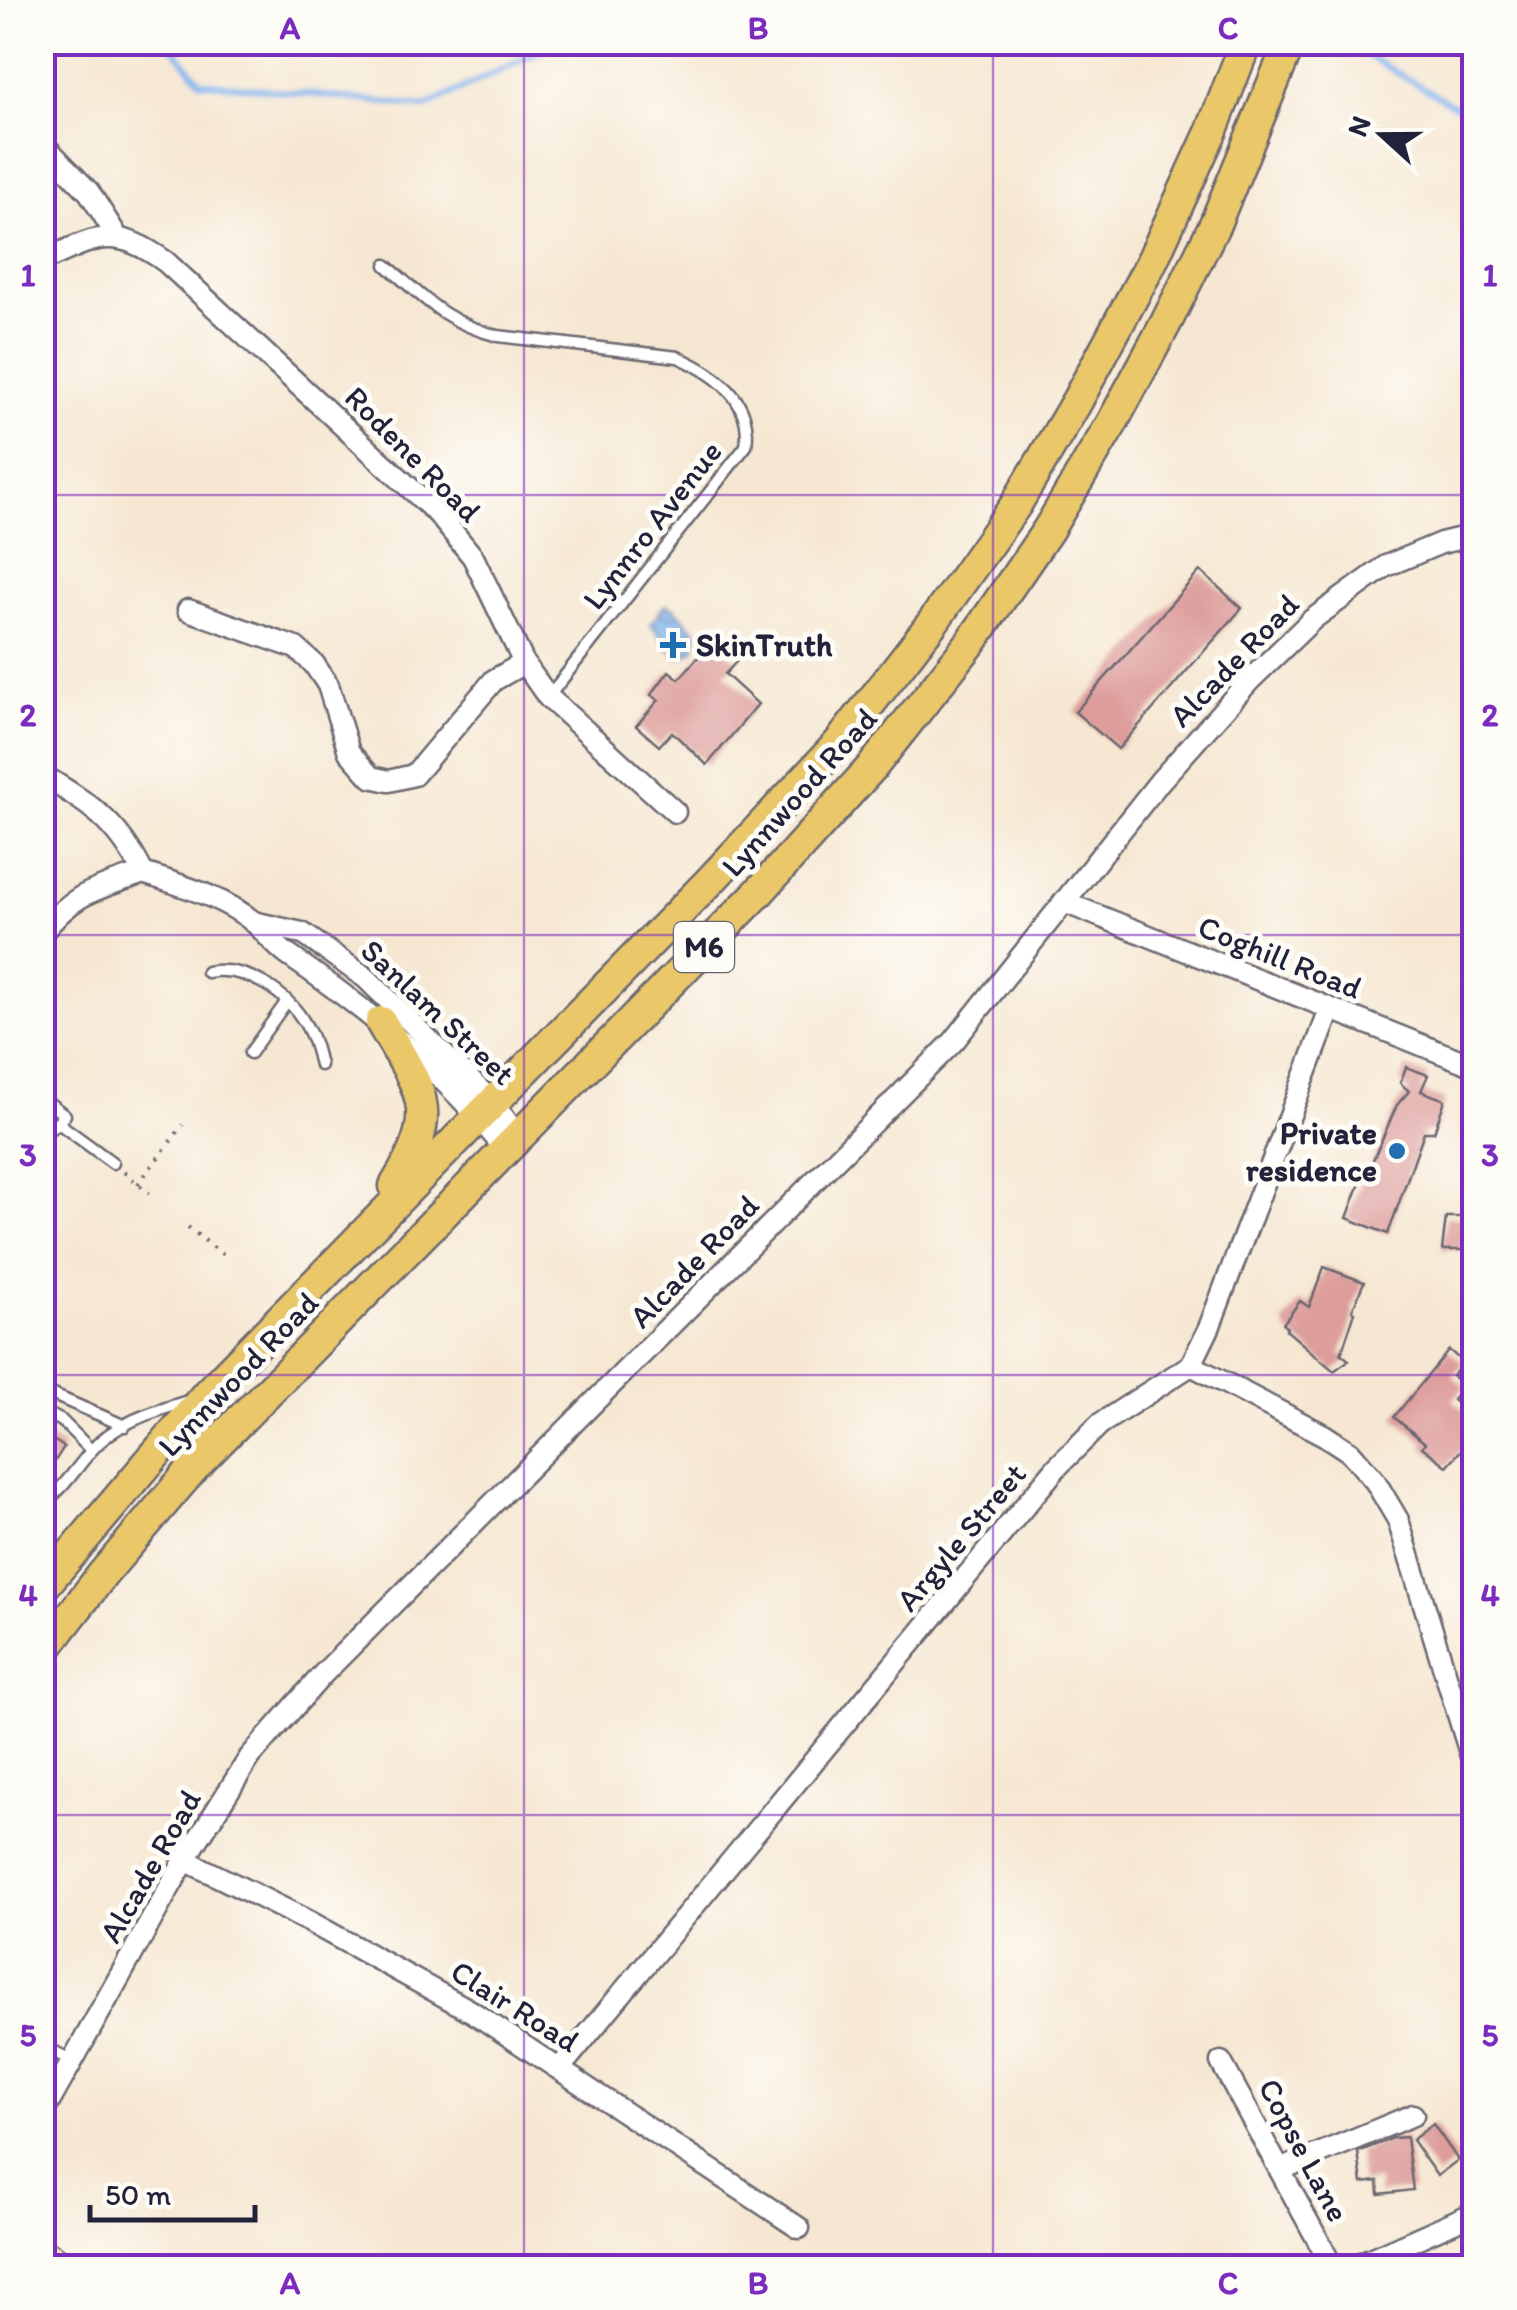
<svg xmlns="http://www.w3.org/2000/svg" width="1517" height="2310" viewBox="0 0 1517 2310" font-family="Itim,sans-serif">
<defs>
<pattern id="water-waves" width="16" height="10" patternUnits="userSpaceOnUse" patternTransform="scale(2.5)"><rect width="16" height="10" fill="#80b2ec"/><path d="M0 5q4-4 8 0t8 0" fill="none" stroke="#6890c0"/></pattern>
</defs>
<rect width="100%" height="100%" fill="#fdfcf7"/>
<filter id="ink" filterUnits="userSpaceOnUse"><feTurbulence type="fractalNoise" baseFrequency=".01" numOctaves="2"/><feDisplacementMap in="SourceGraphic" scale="20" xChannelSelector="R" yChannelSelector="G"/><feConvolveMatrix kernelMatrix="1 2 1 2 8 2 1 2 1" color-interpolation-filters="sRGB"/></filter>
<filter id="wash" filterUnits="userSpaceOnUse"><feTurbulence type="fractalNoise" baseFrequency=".0048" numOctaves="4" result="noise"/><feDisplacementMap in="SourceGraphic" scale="40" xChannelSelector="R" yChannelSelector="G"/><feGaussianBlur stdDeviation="2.25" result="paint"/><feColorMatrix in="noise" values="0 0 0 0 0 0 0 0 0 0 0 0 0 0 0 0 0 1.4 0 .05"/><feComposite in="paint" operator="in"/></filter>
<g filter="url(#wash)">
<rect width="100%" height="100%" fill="#f6e7d2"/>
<path fill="url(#water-waves)" stroke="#516a94" stroke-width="2.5" d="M665 605 674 608 697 633 694 650 680 657C669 649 660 635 651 624Z"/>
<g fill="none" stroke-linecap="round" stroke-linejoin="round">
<path stroke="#80b2ec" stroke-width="6" d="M168 42 201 82 425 107 558 42
M1338 42 1363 53 1469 114 1474 121"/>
</g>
<g id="blocks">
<path fill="#dd9d9b" d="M1200 571 1242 608 1118 749 1075 712Z
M713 640 737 661 725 674 758 704 707 765 672 732 659 746 636 726 659 700 651 695 669 671 679 679Z
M1406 1067 1428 1075 1421 1091 1445 1100 1434 1132H1424L1388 1234 1347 1218 1365 1170 1369 1169 1397 1105 1409 1091 1400 1083Z
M1446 1217H1474V1250H1442Z
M1324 1267 1364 1282 1352 1310 1355 1312 1341 1354 1349 1360 1334 1371 1286 1330 1287 1328 1283 1324 1300 1301 1309 1307Z
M1449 1350 1464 1363 1452 1376 1465 1386 1453 1400 1474 1419V1436L1447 1466 1422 1447 1425 1443 1394 1417Z
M42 1433 64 1447 42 1481Z
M1433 2124 1458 2160 1437 2176 1412 2140Z
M1406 2137 1413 2190 1379 2194 1378 2181 1362 2183 1358 2152 1393 2138Z"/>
</g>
</g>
<g filter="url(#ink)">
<use href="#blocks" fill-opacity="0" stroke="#6c6770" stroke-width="2.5"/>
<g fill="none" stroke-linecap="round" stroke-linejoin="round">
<defs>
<path id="lane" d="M386 265C425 299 446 323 498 336L678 357C716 374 753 400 746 446L549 696
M207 972C246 965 289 993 307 1027 314 1039 317 1052 320 1065
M250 1053 287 1001
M42 1098 65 1115 50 1129 42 1123
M57 1122 113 1163
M42 1390 125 1426
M42 1411 62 1421 91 1450
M42 1505C63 1489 74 1471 91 1451 115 1422 156 1411 191 1400
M42 2045 72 2061"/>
<path id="street" d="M42 143 89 192 118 238
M42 261C97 237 113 224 166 262L438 514 473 557 524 663 548 697 675 812
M188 610 296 648 314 664 328 685 349 752 371 777 389 781 414 775 494 680 524 663
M42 775C91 805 117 821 143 873 180 885 224 897 255 923 267 934 275 946 288 955 369 1011 444 1072 505 1149
M1064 902 1474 1066
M253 922 302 933 366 978 492 1102 518 1136
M42 933C75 891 96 890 143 873
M1191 1365 1324 1435 1350 1452 1375 1481 1398 1520 1474 1766
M185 1860 310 1922 471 2011 799 2228
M1221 2062 1333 2268
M560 2068 1057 1467 1100 1424 1191 1365 1209 1328 1330 1010
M42 2115 185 1860 250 1757 323 1674 954 1041 1160 781 1249 681 1313 619 1386 566 1441 543 1474 535
M1282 2169 1413 2115
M1350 2268 1474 2213"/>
<path id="secondary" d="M42 2253 68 2268"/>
<path id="primary" d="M381 1022C422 1093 442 1110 395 1186
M42 1588 206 1395 710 881 840 742 933 622 1015 506 1077 401 1151 263 1212 130 1246 42
M42 1653 103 1574 194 1467 758 893 873 766 972 641 1048 530 1112 423 1167 321 1215 224 1290 42"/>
</defs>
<use href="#lane" stroke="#6c6770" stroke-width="15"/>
<use href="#street" stroke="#6c6770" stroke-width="25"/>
<use href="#secondary" stroke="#6c6770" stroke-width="32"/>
<use href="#primary" stroke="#6c6770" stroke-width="35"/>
<path stroke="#6c6770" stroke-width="4" stroke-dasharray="2.5 8" stroke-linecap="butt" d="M124 1172 149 1193
M138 1184 183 1125
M188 1227 228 1259"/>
<use href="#lane" stroke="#fff" stroke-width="10"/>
<use href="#street" stroke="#fff" stroke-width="20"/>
<use href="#secondary" stroke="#f7e9c3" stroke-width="28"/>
<use href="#primary" stroke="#eac769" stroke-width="30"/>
</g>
</g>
<path fill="none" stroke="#7b2cbf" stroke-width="2.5" stroke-opacity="0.55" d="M524 42V2268M993 42V2268M42 495H1474M42 935H1474M42 1375H1474M42 1815H1474"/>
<g fill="#1f6fb2" stroke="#fdfcf7" stroke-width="4">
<path d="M668 630h10v10h10v10h-10v10h-10v-10h-10v-10h10z"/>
<circle cx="1397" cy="1151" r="10"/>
</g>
<g text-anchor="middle" stroke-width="10" stroke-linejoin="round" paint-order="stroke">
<rect fill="#fdfcf7" stroke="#646373" stroke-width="2.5" x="674" y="922" width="60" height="50" rx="8"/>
<g font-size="30" font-weight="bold" fill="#22223b">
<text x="704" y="957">M6</text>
</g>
<g font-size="32" fill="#22223b" stroke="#fdfcf7">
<text transform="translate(413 454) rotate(45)" y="11">Rodene Road</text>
<text transform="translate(652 525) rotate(-52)" y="11">Lynnro Avenue</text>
<text transform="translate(1234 660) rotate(-46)" y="11">Alcade Road</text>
<text transform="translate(799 792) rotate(-48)" y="11">Lynnwood Road</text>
<text transform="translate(1280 957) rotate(22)" y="11">Coghill Road</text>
<text transform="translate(438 1012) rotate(43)" y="11">Sanlam Street</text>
<text transform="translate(694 1261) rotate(-46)" y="11">Alcade Road</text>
<text transform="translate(238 1374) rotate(-46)" y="11">Lynnwood Road</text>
<text transform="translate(961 1537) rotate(-50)" y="11">Argyle Street</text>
<text transform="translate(150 1866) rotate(-60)" y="11">Alcade Road</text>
<text transform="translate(515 2006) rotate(32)" y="11">Clair Road</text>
<text transform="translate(1304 2150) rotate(62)" y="11">Copse Lane</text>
</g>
<g font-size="32" font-weight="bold" fill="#22223b" stroke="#fdfcf7" text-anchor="start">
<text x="696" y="656">SkinTruth</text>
<text x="1377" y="1144" text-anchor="end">Private<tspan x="1377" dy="37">residence</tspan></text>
</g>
</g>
<rect width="1517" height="2310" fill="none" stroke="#fdfcf7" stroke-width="110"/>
<g transform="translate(1382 135) rotate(291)" stroke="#fdfcf7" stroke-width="8" paint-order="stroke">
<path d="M0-8L18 38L0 25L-18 38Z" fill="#22223b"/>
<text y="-15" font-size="28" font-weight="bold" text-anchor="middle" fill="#22223b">N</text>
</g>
<path d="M90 2205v15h165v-15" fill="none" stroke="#22223b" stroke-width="5"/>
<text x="105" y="2205" font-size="30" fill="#22223b" stroke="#fdfcf7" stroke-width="8" paint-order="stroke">50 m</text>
<rect x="55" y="55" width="1407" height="2200" fill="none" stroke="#7b2cbf" stroke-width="4"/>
<g font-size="32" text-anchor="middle" font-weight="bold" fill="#7b2cbf">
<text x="290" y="39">A</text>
<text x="758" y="39">B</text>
<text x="1228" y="39">C</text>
<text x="28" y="286">1</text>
<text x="1490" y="286">1</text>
<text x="28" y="726">2</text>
<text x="1490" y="726">2</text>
<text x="28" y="1166">3</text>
<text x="1490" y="1166">3</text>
<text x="28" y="1606">4</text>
<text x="1490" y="1606">4</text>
<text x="28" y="2046">5</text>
<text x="1490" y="2046">5</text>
<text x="290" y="2294">A</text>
<text x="758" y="2294">B</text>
<text x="1228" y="2294">C</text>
</g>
</svg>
